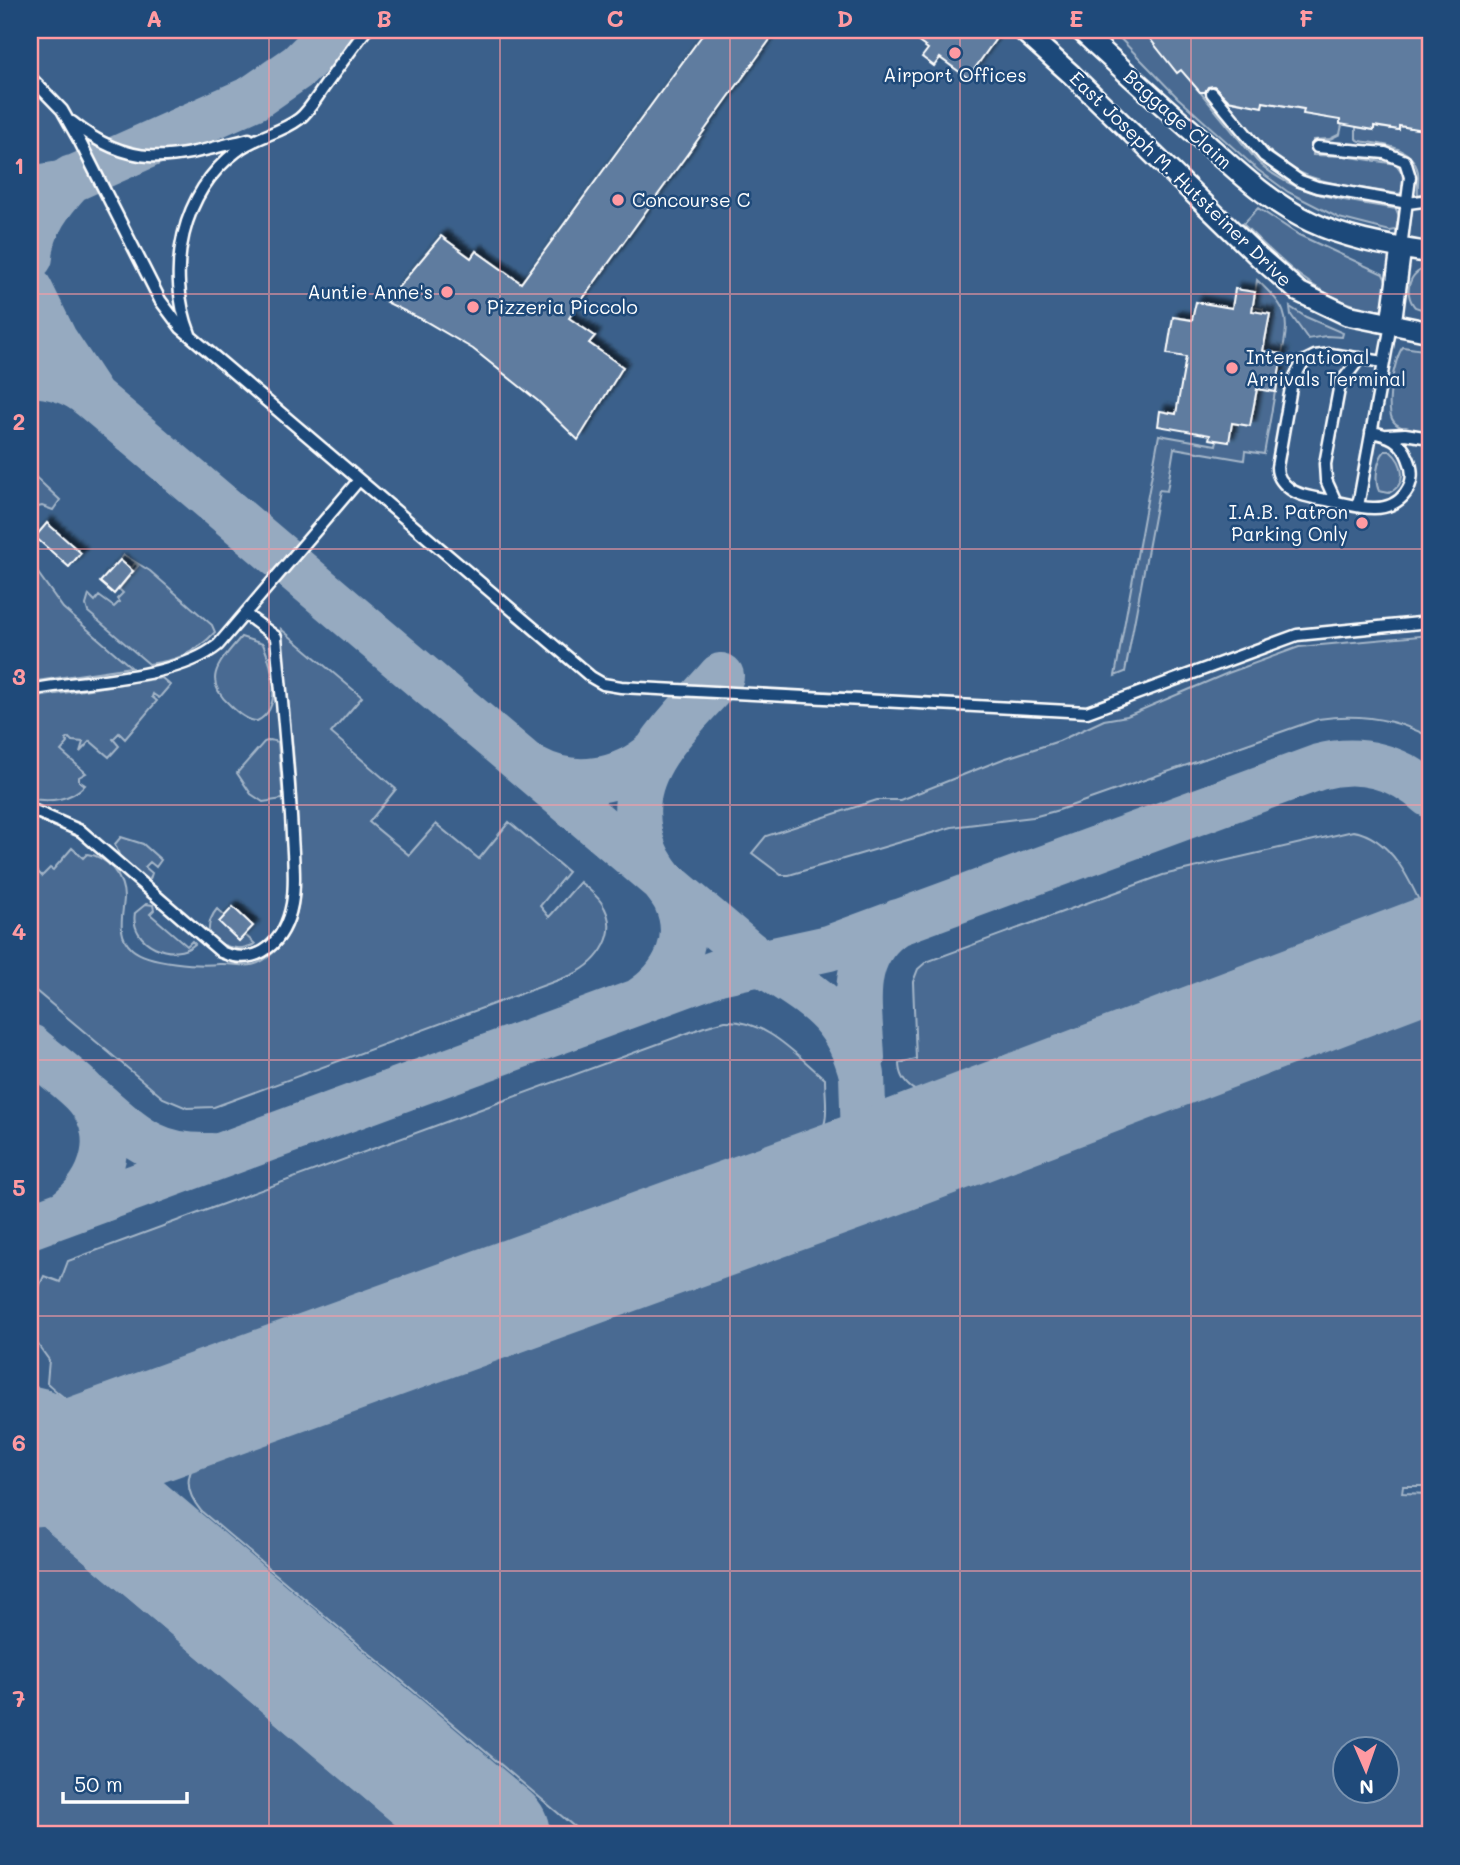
<svg xmlns="http://www.w3.org/2000/svg" width="1460" height="1865" viewBox="0 0 1460 1865" font-family="Mali,sans-serif">
<defs>
<filter id="shadow"><feDropShadow dx="5.5" dy="-5.5" stdDeviation="2" flood-color="#0009"/></filter>
</defs>
<rect width="100%" height="100%" fill="#2c5582"/>
<filter id="ink" filterUnits="userSpaceOnUse"><feTurbulence type="fractalNoise" baseFrequency=".0143" numOctaves="2"/><feDisplacementMap in="SourceGraphic" scale="14" xChannelSelector="R" yChannelSelector="G"/><feConvolveMatrix kernelMatrix="1 2 1 2 8 2 1 2 1" color-interpolation-filters="sRGB"/></filter>
<g filter="url(#ink)">
<path fill="#3b618b" fill-rule="evenodd" d="M30 30H1430V1835H30ZM1344 1750H1386V1792H1344Z"/>
<path fill="#486b92" stroke="#a4b5c8" stroke-width="2" fill-rule="evenodd" d="M1112 30H1144L1150 38 1154 36 1257 161C1294 197 1348 200 1396 209L1399 216 1396 230 1390 231 1339 218 1288 192 1258 170 1178 98Z
M1242 99 1244 103 1262 106 1263 102 1341 116 1340 124 1342 125 1340 134 1330 139 1313 140V155L1344 156 1396 164 1403 174 1402 192 1399 194C1371 189 1341 187 1314 178 1277 167 1249 131 1227 100L1241 103Z
M1375 122 1378 127 1398 130 1399 126 1430 131V192L1418 195C1417 188 1419 180 1418 172 1412 145 1382 145 1360 141L1356 139V127L1374 130Z
M1258 208 1299 235 1383 274 1387 283 1382 308C1373 313 1366 309 1357 306 1310 292 1277 257 1243 224Z
M1430 268V312L1415 307C1402 292 1410 269 1430 268Z
M1257 280C1285 307 1291 313 1282 354L1263 351 1270 314 1263 313V309L1253 307Z
M1290 307 1306 317 1343 333 1342 337 1326 336 1308 339 1291 315Z
M1403 347 1430 351V413L1425 432C1414 430 1401 430 1394 422 1384 411 1394 357 1403 347Z
M1257 389 1275 392 1264 454 1245 451 1244 460 1174 448 1167 491 1159 490 1125 672 1115 676 1159 435 1216 445 1217 440 1232 423 1250 425Z
M1385 451H1390C1404 463 1408 484 1389 493L1379 491C1374 481 1377 459 1385 451Z
M30 472 60 500 53 510 42 506 30 509Z
M124 555 150 571 212 625 215 632C196 653 176 661 149 664L88 612 86 605 89 595 95 601 99 596 114 607 119 602 117 599 123 593 119 589 138 566 135 563 131 569 120 560Z
M30 562 63 608 131 667 30 682Z
M281 629 362 697 331 733 396 789 369 822 409 855 436 824 479 859 509 822 568 872 540 906 549 917C560 905 569 894 580 882 587 888 595 894 601 902 622 932 599 962 572 975L214 1107 187 1108 163 1098 30 986V881L38 872 42 876 50 868 53 870 72 848 83 858 87 854C108 856 124 878 124 898 123 916 116 935 132 949 148 963 199 966 219 964 243 963 251 973 274 952 287 940 295 924 298 906 302 886 299 863 298 842 297 771 288 700 281 629Z
M1430 635V737C1395 718 1358 713 1318 719L1059 810 1033 817 952 827 789 875H781L752 853 766 836 877 800H900L1003 759 1059 741 1104 720 1127 716 1228 673 1299 647Z
M241 637 263 644C272 665 284 708 257 721 247 721 238 713 230 705 200 679 221 661 241 637Z
M162 678 170 685 159 698 153 694 152 697 157 701 125 739 119 733 113 739 119 746 109 757 90 741 80 752 83 742 72 741 69 738 66 740 68 743 61 751 86 773 79 777V781L85 785C71 800 49 803 30 798V698Z
M270 740 278 742 283 799 263 802 251 794 237 773 264 742Z
M1353 831C1392 837 1412 884 1426 916L942 1096C921 1098 899 1086 899 1063L916 1059 913 982 918 969 926 962 1163 875Z
M121 837 143 844 161 860 156 867 150 862 145 867 152 873 150 879 146 881 121 860 115 844Z
M146 904 153 905 154 910 150 914 187 946 192 941 195 944C174 963 129 944 135 913Z
M217 909 255 944C239 952 223 948 209 935 208 926 210 917 217 909Z
M1430 996V1486H1403L1402 1493 1430 1494V1835H584L201 1511C181 1487 186 1467 210 1449ZM1344 1750H1386V1792H1344Z
M725 1021C767 1020 795 1054 825 1079 825 1102 832 1128 812 1143L104 1407C79 1414 64 1398 47 1383L49 1360 34 1339 30 1327V1306L44 1276 60 1282 68 1261 704 1027Z
M31 1515 409 1835H30Z"/>
<g fill="none" stroke-linecap="round" stroke-linejoin="round">
<path stroke="#96aac0" stroke-width="46" d="M30 189 61 184 253 98 299 66 335 30
M30 257C32 224 50 202 72 178
M30 290 55 341 92 397 748 953C802 993 844 1003 862 1075
M30 374C53 375 74 381 92 397
M534 769C574 791 622 782 655 753
M641 1000C675 978 694 939 676 900 670 888 661 880 654 869 640 849 635 822 638 798 644 751 691 711 721 676
M856 1045 862 1075 865 1168
M30 1047C47 1062 67 1076 83 1092 121 1131 105 1184 65 1213
M862 1058C860 1006 846 954 898 922
M89 1097C132 1133 151 1158 211 1156
M30 1226 719 972 829 948 1319 767C1359 756 1399 766 1430 795
M30 1438 35 1446"/>
<path stroke="#96aac0" stroke-width="112" d="M30 1442 494 1835
M30 1471 865 1168 1430 953"/>
</g>
<path fill="#5e7c9f" stroke="#fff" stroke-width="2" filter="url(#shadow)" d="M706 30H777L569 318 595 336 589 343 623 367 578 440 538 401 473 349 425 321 386 302 441 236 471 258 476 251 521 283Z
M902 30H980L995 40 968 78 940 58 934 66 922 57 928 49Z
M1143 30H1430V131L1399 126V130L1374 126V130L1340 124V120L1303 114 1304 109 1263 102 1262 107 1228 100 1214 86 1208 87 1205 92H1200L1181 70 1177 73Z
M1235 289 1255 292 1252 311 1270 314 1263 351 1282 354 1276 392 1257 389 1250 426 1232 423 1229 442 1209 439 1210 435 1158 426 1160 411 1176 414 1186 357 1167 354 1173 317 1192 320 1196 302 1232 308Z
M47 523 81 553 69 567 35 537Z
M120 560 133 571 114 594 100 582Z
M233 907 253 926 239 941 219 922Z"/>
<g fill="none" stroke-linecap="round" stroke-linejoin="round">
<defs>
<path id="lane" d="M30 77 62 110 80 142 160 300 181 328 591 677 603 684 621 687 1087 712 1297 635 1430 622
M1212 93 1264 156 1300 181 1317 187 1408 203 1430 200
M72 122C134 173 178 157 249 139
M1317 147 1385 153 1405 161 1410 177 1401 248
M190 334C165 271 182 192 237 151 256 136 281 133 299 119 308 112 315 100 322 90 336 70 351 50 366 30
M1371 432C1389 435 1401 440 1408 458 1420 484 1401 509 1373 508 1359 508 1344 503 1331 501 1317 498 1301 497 1290 489 1282 483 1277 477 1277 467L1292 382 1303 362 1315 356 1330 354 1384 362
M1387 435 1405 434 1430 438
M1336 502 1326 480 1325 464 1340 384 1360 358
M1358 506 1391 324
M30 690C85 679 175 680 218 645L359 480
M30 809 81 831 221 952C259 968 285 941 292 904 296 882 293 857 292 835 289 769 282 703 276 637L245 614"/>
<path id="street" d="M1022 30 1072 75 1260 258 1299 292 1347 315 1430 332
M1080 30C1122 69 1164 107 1208 145 1240 174 1271 203 1311 222 1349 240 1390 246 1430 253
M1391 324 1401 248"/>
</defs>
<use href="#lane" stroke="#fff" stroke-width="15"/>
<use href="#street" stroke="#fff" stroke-width="24"/>
<use href="#lane" stroke="#1f4a7a" stroke-width="10"/>
<use href="#street" stroke="#1f4a7a" stroke-width="19"/>
</g>
</g>
<path fill="none" stroke="#ff9aa2" stroke-width="2" stroke-opacity="0.55" d="M269 30V1835M500 30V1835M730 30V1835M960 30V1835M1191 30V1835M30 294H1430M30 549H1430M30 805H1430M30 1060H1430M30 1316H1430M30 1571H1430"/>
<g fill="#ff9aa2" stroke="#1f4a7a" stroke-width="2.5">
<circle cx="955" cy="53" r="7"/>
<circle cx="618" cy="200" r="7"/>
<circle cx="447" cy="292" r="7"/>
<circle cx="473" cy="307" r="7"/>
<circle cx="1232" cy="368" r="7"/>
<circle cx="1362" cy="523" r="7"/>
</g>
<g text-anchor="middle" stroke-width="5" stroke-linejoin="round" paint-order="stroke">
<g font-size="19" fill="#fff" stroke="#1f4a7a" text-anchor="start">
<text x="955" y="82" text-anchor="middle">Airport Offices</text>
<text x="632" y="207">Concourse C</text>
<text x="433" y="299" text-anchor="end">Auntie Anne's</text>
<text x="487" y="314">Pizzeria Piccolo</text>
<text x="1246" y="364">International<tspan x="1246" dy="22">Arrivals Terminal</tspan></text>
<text x="1348" y="519" text-anchor="end">I.A.B. Patron<tspan x="1348" dy="22">Parking Only</tspan></text>
</g>
<g font-size="19" fill="#fff" stroke="#1f4a7a">
<text transform="translate(1178 119) rotate(42)" y="7">Baggage Claim</text>
<text transform="translate(1181 179) rotate(44)" y="7">East Joseph M. Hutsteiner Drive</text>
</g>
</g>
<rect width="1460" height="1865" fill="none" stroke="#1f4a7a" stroke-width="77"/>
<g transform="translate(1366 1770) rotate(178)"><circle r="33" fill="#1f4a7a" stroke="#7992af" stroke-width="2"/>
<path d="M0-5L12 26L0 18L-12 26Z" fill="#ff9aa2"/>
<text y="-10" font-size="19" font-weight="bold" text-anchor="middle" fill="#ffffff">N</text>
</g>
<path d="M63 1792v10h124v-10" fill="none" stroke="#ffffff" stroke-width="3.5"/>
<text x="74" y="1792" font-size="21" fill="#ffffff" stroke="#1f4a7a" stroke-width="5" paint-order="stroke">50 m</text>
<rect x="38" y="38" width="1384" height="1788" fill="none" stroke="#ff9aa2" stroke-width="2.5"/>
<g font-size="23" text-anchor="middle" font-weight="bold" fill="#ff9aa2">
<text x="154" y="27">A</text>
<text x="384" y="27">B</text>
<text x="615" y="27">C</text>
<text x="845" y="27">D</text>
<text x="1076" y="27">E</text>
<text x="1306" y="27">F</text>
<text x="19" y="174">1</text>
<text x="19" y="430">2</text>
<text x="19" y="685">3</text>
<text x="19" y="940">4</text>
<text x="19" y="1196">5</text>
<text x="19" y="1451">6</text>
<text x="19" y="1707">7</text>
</g>
</svg>
